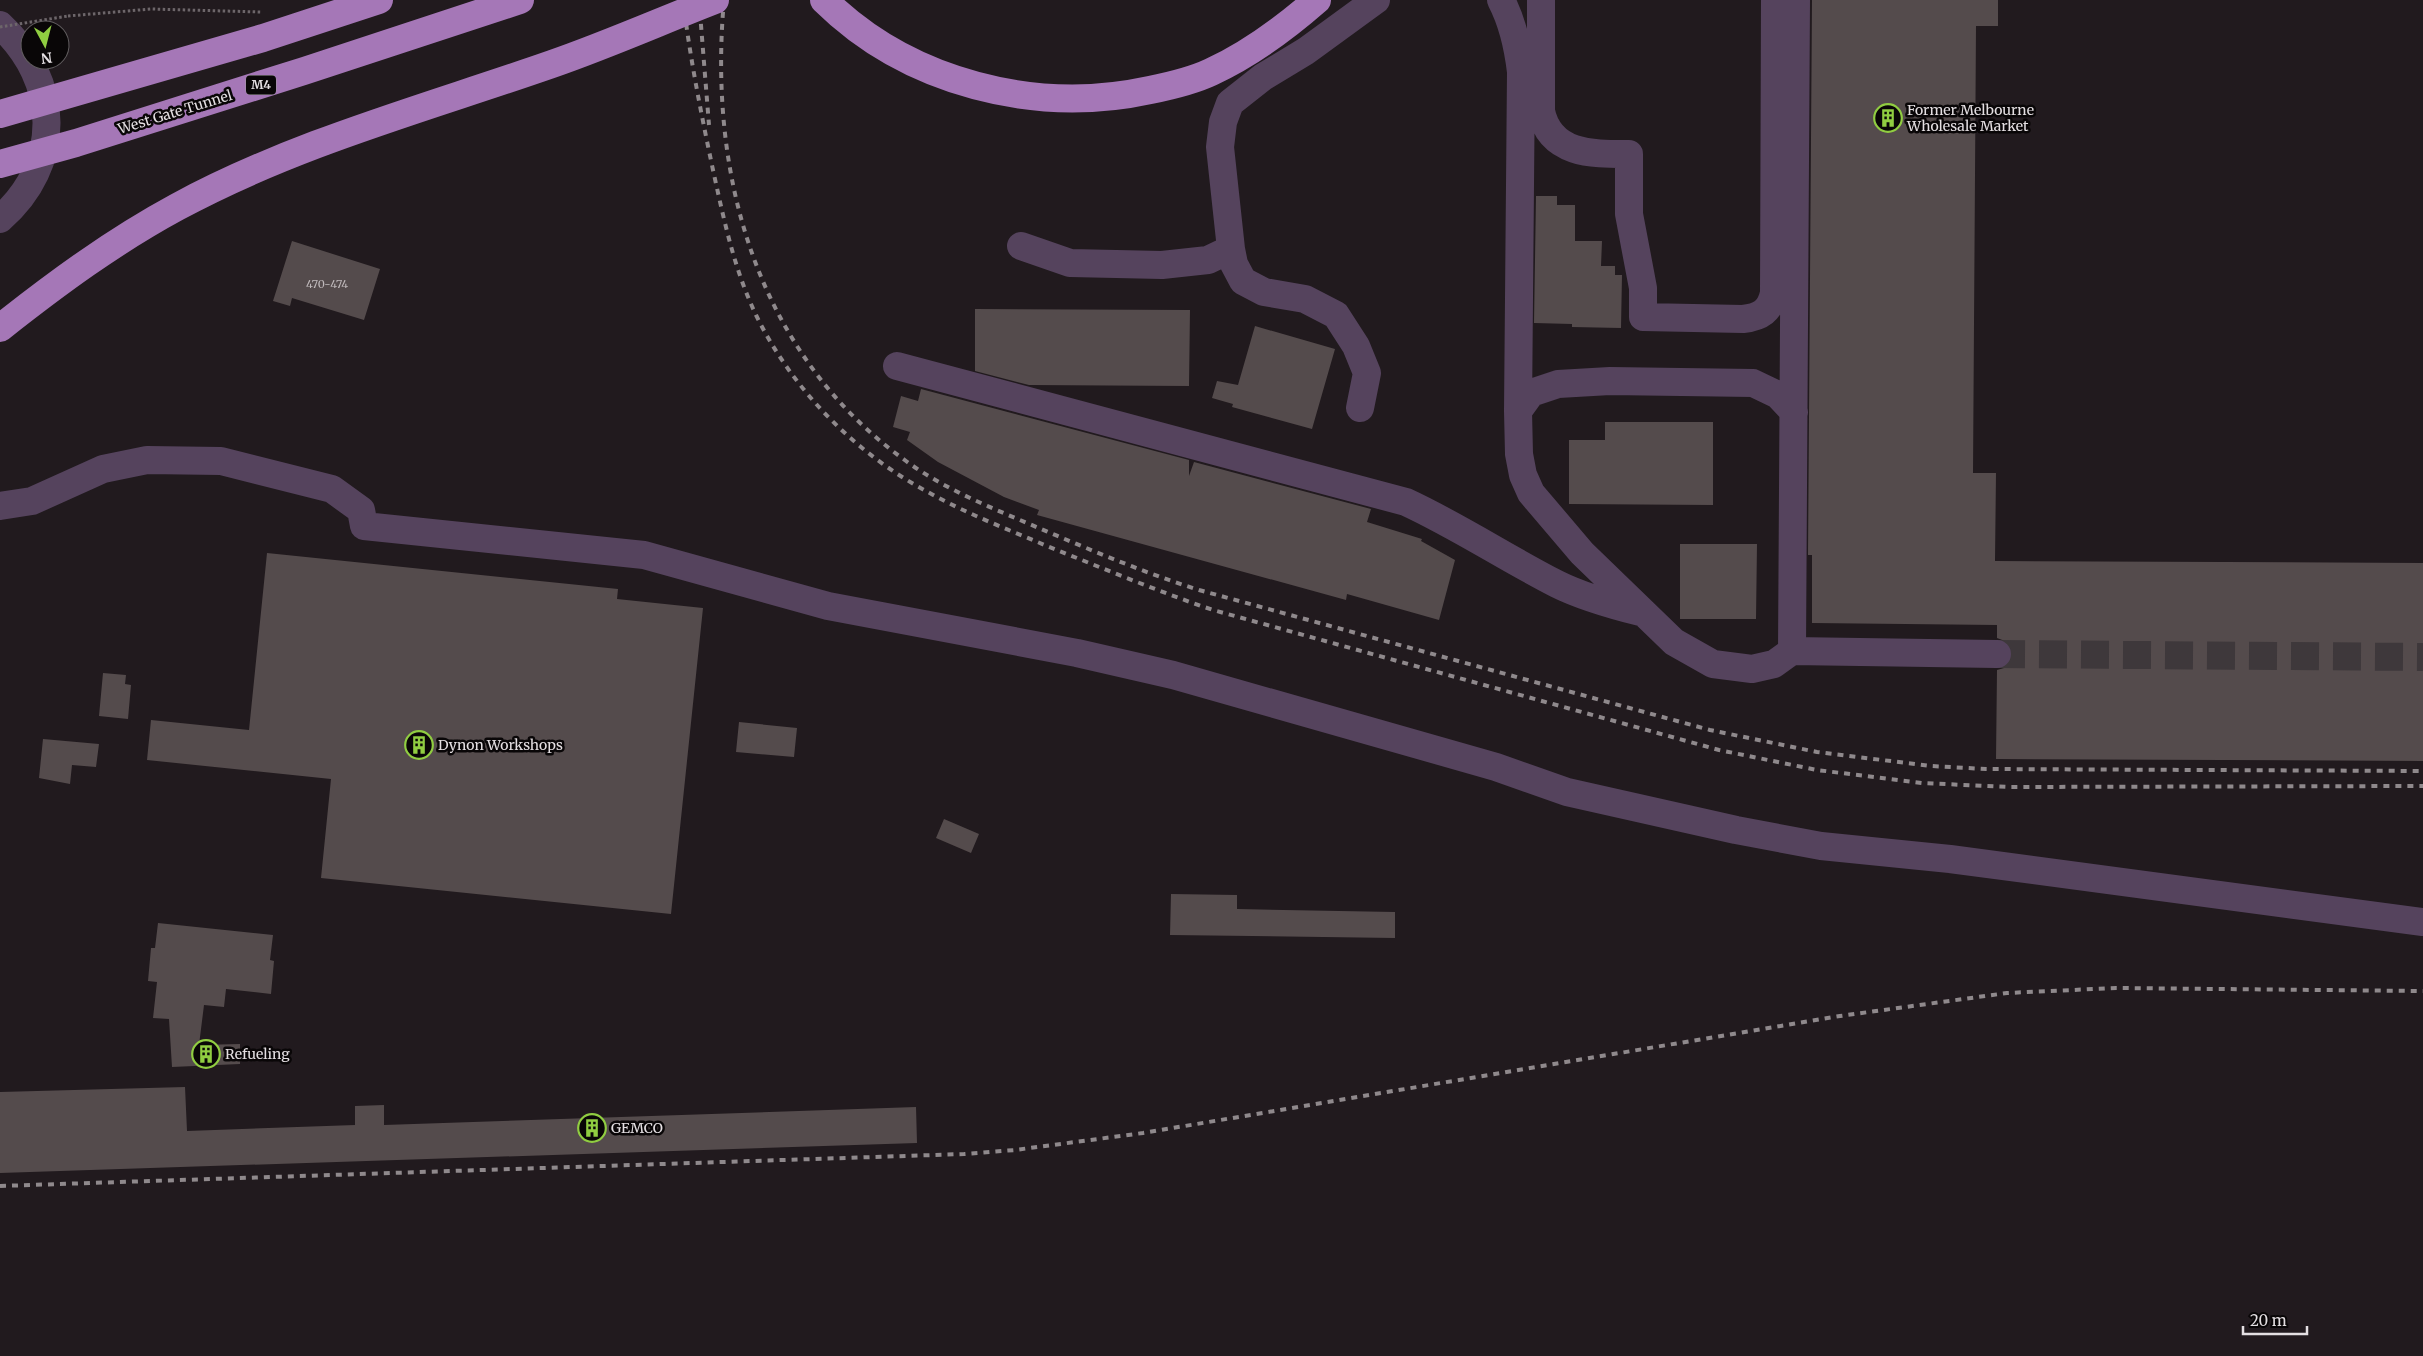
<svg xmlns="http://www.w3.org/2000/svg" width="2423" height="1356" viewBox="0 0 2423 1356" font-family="Merriweather,serif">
<rect width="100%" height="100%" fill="#211a1e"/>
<path fill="#544b4c" d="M1812 0H1998V26H1976L1973 473H1996L1995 561 2423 563V761L1996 759 1997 670 2004 668 2010 662 2013 654 2011 647 2005 641 1997 638V625L1812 623V555H1808Z
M1536 196H1557V205H1575V241H1602L1601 266H1615V275H1622L1621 328 1572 327V324L1534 323Z
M292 241 380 269 364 320 292 298 290 306 273 301Z
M975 309 1190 310 1189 386 1029 385 975 371Z
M1255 326 1335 349 1312 429 1232 407 1233 404 1212 398 1217 381 1238 385Z
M921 389 1189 460V476L1194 462 1371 509 1367 522 1422 539 1421 541 1455 560 1439 620 1347 594 1346 600 1037 515 1039 510 1004 497 938 462 907 440 910 432 893 427 901 396 918 401Z
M1605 422H1713V505L1569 504V440H1605Z
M1680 544H1757L1756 619H1680Z
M267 553 618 589 617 599 703 608 671 914 321 878 331 779 147 760 151 720 249 730Z
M103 673 126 675 125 684 131 685 128 719 99 716Z
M739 722 797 728 794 757 736 752Z
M43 739 99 744 96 767 72 765 70 784 39 778Z
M944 819 979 834 971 853 936 838Z
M1171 894 1237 895V909L1395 912V938L1170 935Z
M158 923 273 935 270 960 274 961 271 994 226 989 224 1007 204 1005 199 1045 240 1044V1064L172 1067 169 1019 153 1018 157 982 148 981 151 948H155Z
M185 1087 187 1131 355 1125V1106L384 1105V1125L916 1107 917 1143 0 1173V1092Z"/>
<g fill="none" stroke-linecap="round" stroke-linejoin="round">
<path stroke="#3e383b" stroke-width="28" stroke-dasharray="28 14" stroke-linecap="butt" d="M1997 654 2423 657"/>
<path stroke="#6d666a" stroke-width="3" stroke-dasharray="2.5 2.5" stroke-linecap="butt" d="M68 16 151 9 261 12"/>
<path stroke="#55435d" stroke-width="28" d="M1501 0C1513 23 1518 46 1521 72L1518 411 1519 454 1523 475 1531 493 1582 553 1674 642 1713 664 1752 669 1774 664 1792 651 1796 0
M1541 0V111C1550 155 1593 154 1629 154V214L1643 288V317L1743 319C1761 317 1770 311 1774 293L1775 0
M0 25C61 81 63 164 0 219
M1021 246 1070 263 1162 265 1208 260 1231 249
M897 366 1406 502C1458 526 1506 558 1557 584 1583 597 1612 605 1640 612
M1360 408 1367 373 1356 346 1336 315 1305 299 1264 292 1243 281 1234 264 1231 249 1220 147 1223 122 1230 103 1263 77 1306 51 1376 0
M1518 411 1531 393 1558 384 1610 381 1753 383 1778 395 1794 412
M0 506 32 501 103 469 147 460 221 461 332 489 361 510 364 526 644 555 828 606 1077 653 1173 675 1496 767 1567 792 1736 830 1821 846 1950 859 2423 922
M1792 651 1997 654"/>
<path stroke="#a577b7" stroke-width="28" d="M824 0C908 83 1036 115 1150 90 1170 86 1192 81 1211 72 1250 54 1285 28 1317 0"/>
<path stroke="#8f898c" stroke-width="4" stroke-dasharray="6 6" stroke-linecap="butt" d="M683 0C690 58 701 113 713 170 724 220 734 269 756 315 792 389 854 452 926 491 965 513 1007 529 1047 546 1102 568 1157 591 1213 610L1719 750 1817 770 1922 783 2009 787 2423 786
M699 0 709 125
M724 0C708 176 757 354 906 461 947 491 995 509 1041 529 1093 551 1145 573 1199 590L1710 730 1817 752 1931 766 1986 769 2423 771
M0 1186 964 1154 1015 1150 1143 1133 1840 1016 2007 993 2116 988 2423 991"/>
<path stroke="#6d666a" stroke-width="3" stroke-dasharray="2.5 2.5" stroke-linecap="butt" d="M0 27 68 16"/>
<path stroke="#a577b7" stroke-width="28" d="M0 114 263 38 379 0
M0 164 76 143 304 71 520 0
M0 328C57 283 114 241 177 207 295 143 426 108 552 64 607 45 661 21 715 0"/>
</g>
<defs>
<symbol id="building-ring" viewBox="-11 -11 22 22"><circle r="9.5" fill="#090607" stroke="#90cd41" stroke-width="1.5"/><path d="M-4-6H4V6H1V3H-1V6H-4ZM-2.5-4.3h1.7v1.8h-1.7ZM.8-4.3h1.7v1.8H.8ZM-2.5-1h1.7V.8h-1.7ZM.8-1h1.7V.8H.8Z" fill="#90cd41"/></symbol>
</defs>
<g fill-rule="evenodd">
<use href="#building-ring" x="1872" y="102" width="32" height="32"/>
<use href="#building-ring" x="403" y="729" width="32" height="32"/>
<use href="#building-ring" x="190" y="1038" width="32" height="32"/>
<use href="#building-ring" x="576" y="1112" width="32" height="32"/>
</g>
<g text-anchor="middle" stroke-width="5" stroke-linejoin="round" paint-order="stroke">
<g font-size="11" fill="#c0babc">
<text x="327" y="288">470-474</text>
</g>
<rect fill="#090607" stroke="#a29ea0" stroke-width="1" x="246" y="75.5" width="30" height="19" rx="4"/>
<g font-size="12" font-weight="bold" fill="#e4dfe2">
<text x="261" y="89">M4</text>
</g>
<g font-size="14" fill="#e4dfe2" stroke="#090607" text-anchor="start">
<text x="1907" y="115">Former Melbourne<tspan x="1907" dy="16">Wholesale Market</tspan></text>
<text x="438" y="750">Dynon Workshops</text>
<text x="225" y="1059">Refueling</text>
<text x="611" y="1133">GEMCO</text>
</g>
<g font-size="14" fill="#e4dfe2" stroke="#090607">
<text transform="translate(175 112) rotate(-17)" y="5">West Gate Tunnel</text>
</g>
</g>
<g transform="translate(45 45) rotate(173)"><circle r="24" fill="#090607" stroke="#615d5f"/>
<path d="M0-4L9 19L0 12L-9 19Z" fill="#90cd41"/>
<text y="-8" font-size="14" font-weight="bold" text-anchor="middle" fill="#e4dfe2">N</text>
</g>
<path d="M2243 1326v8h64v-8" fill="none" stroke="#e4dfe2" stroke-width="2.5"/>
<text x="2250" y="1326" font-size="15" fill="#e4dfe2" stroke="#090607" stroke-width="4" paint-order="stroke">20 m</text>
</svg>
